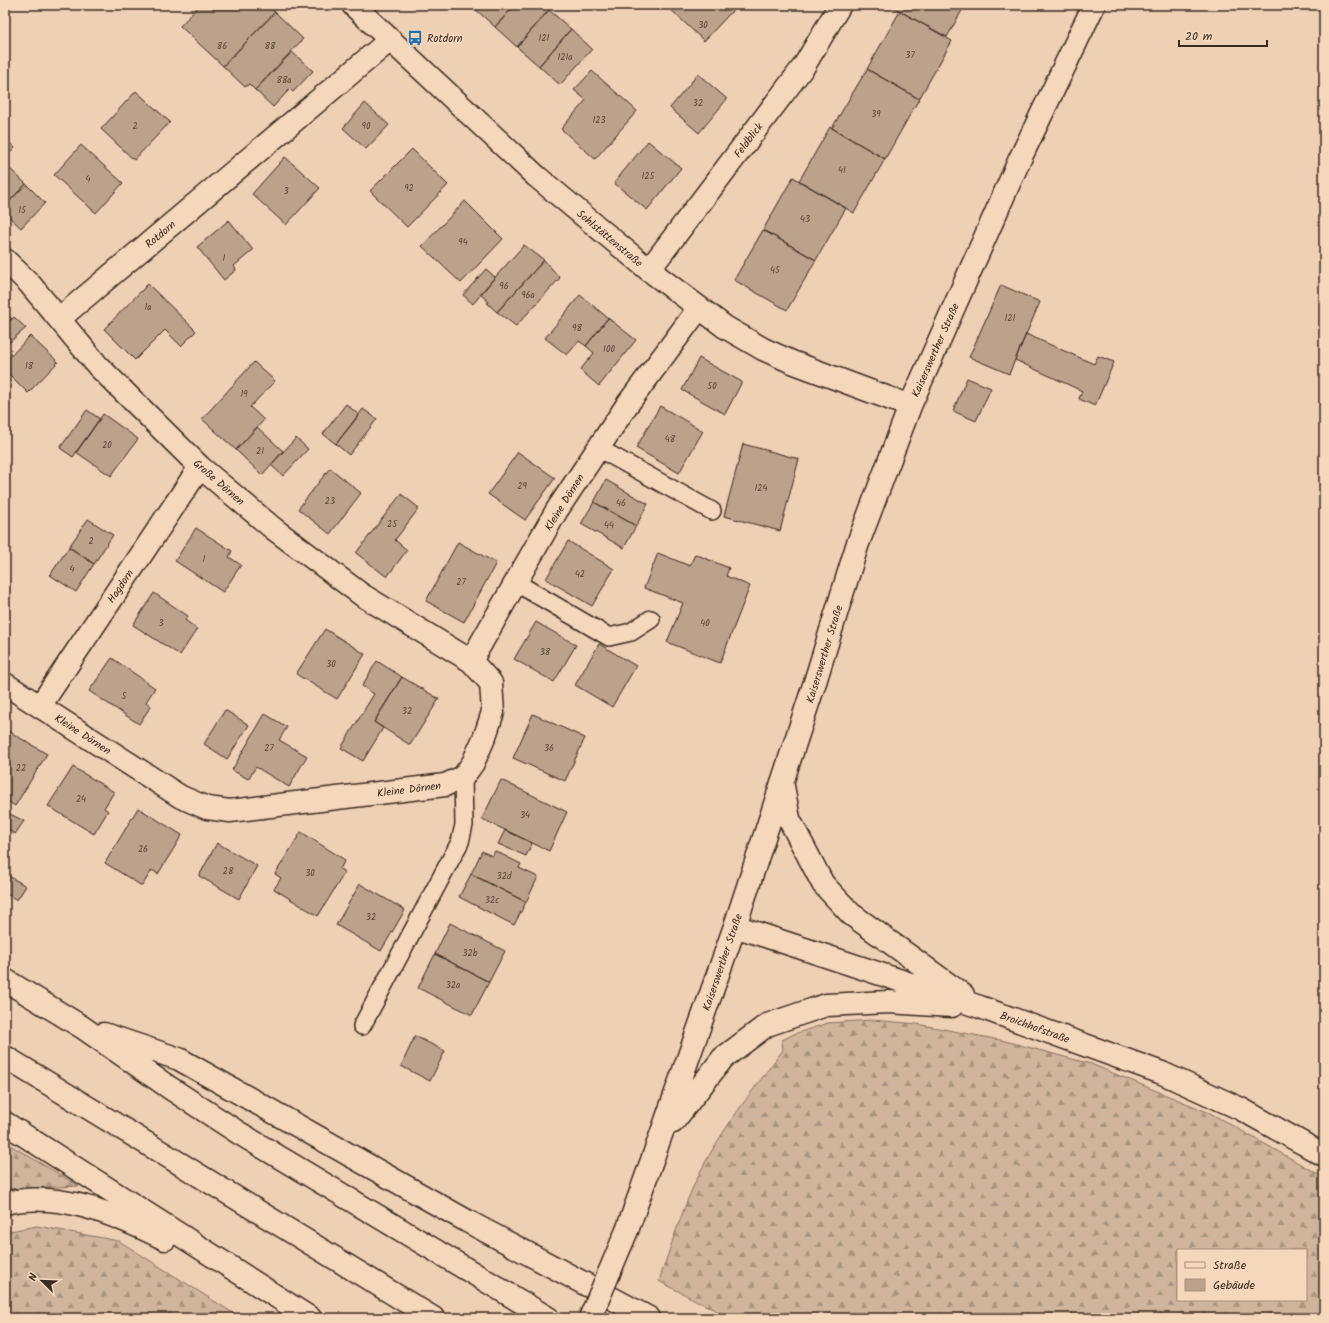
<svg xmlns="http://www.w3.org/2000/svg" width="1329" height="1323" viewBox="0 0 1329 1323" font-family="Kalam,sans-serif">
<defs>
<pattern id="forest-firs" width="22" height="20" patternUnits="userSpaceOnUse"><rect width="22" height="20" fill="#d0b59c"/><path d="M5 1l3.5 6h-7zM16 11l3.5 6h-7z" fill="#aa937f"/></pattern>
</defs>
<rect width="100%" height="100%" fill="#eed0b5"/>
<filter id="ink" filterUnits="userSpaceOnUse"><feTurbulence type="fractalNoise" baseFrequency=".025" numOctaves="2"/><feDisplacementMap in="SourceGraphic" scale="8" xChannelSelector="R" yChannelSelector="G"/><feConvolveMatrix kernelMatrix="1 2 1 2 8 2 1 2 1" color-interpolation-filters="sRGB"/></filter>
<g filter="url(#ink)">
<path fill="url(#forest-firs)" stroke="#86705d" fill-rule="evenodd" d="M873 1020 917 1024 1005 1041 1091 1064 1210 1113 1318 1174 1324 1179V1318H730L659 1281C671 1246 682 1210 698 1176 721 1130 753 1090 783 1050L782 1040 794 1034 828 1023ZM1178 1250H1306V1300H1178Z
M5 1142 79 1186 5 1189Z
M37 1226 119 1241 241 1318H5V1232Z"/>
<path fill="#bca18b" stroke="#3b2a1e" d="M200 5H267L275 12 223 66 180 26Z
M476 5H515L495 27 474 8Z
M515 5H544L549 10 517 47 495 27Z
M668 5H731L735 8 704 41 667 6Z
M896 5H965L947 37 894 8Z
M549 10 571 29 539 66 517 47Z
M900 11 952 41 919 99 867 69Z
M275 12 303 39 255 90 249 84 245 87 223 66Z
M571 29 592 49 560 85 539 66Z
M292 52 313 71 293 92 290 89 273 107 255 90Z
M867 69 919 99 885 159 832 128Z
M592 71 637 111 595 159 561 129 586 100 574 90Z
M698 74 727 99 699 133 670 108Z
M136 91 170 122 134 160 101 129Z
M365 103 389 125 366 149 343 128Z
M830 127 885 159 854 213 799 181Z
M5 139 15 148 5 158Z
M648 141 681 168 647 210 614 183Z
M81 145 123 183 96 213 54 175Z
M412 149 448 185 407 227 370 191Z
M285 157 320 188 286 225 252 194Z
M5 164 26 184 5 206Z
M793 177 846 208 816 260 763 230Z
M26 184 45 203 21 228 5 213V206Z
M465 201 503 239 461 283 422 246Z
M229 220 253 250 234 266 236 270 224 280 197 247Z
M763 230 816 260 787 310 734 280Z
M524 245 544 260 497 312 487 303 489 302 480 294Z
M544 260 560 278 516 326 497 312Z
M486 269 495 277 473 304 463 295Z
M148 284 196 331 181 346 165 330 135 360 104 329Z
M1001 285 1040 302 1009 374 969 357Z
M580 295 608 318 586 346 579 341 567 355 545 338Z
M5 312 12 319 5 326Z
M14 317 26 328 5 346V326Z
M608 318 636 340 599 386 580 370 594 353 586 346Z
M1026 334 1094 364 1098 356 1114 362 1095 406 1079 399 1082 391 1015 360Z
M30 336 58 362 28 393 5 370V362Z
M699 358 742 382 725 414 682 390Z
M254 362 275 381 250 407 264 420 236 450 202 419Z
M967 378 991 388 976 421 953 411Z
M346 404 359 415 336 444 323 434Z
M660 406 703 431 679 473 636 448Z
M363 409 377 419 349 455 336 444Z
M87 410 100 419 73 457 60 448Z
M103 414 138 439 111 476 76 452Z
M257 427 283 451 262 475 236 450Z
M296 438 308 449 283 476 271 465Z
M743 444 799 459 780 531 724 516Z
M518 452 555 478 525 520 488 494Z
M330 468 361 493 330 534 298 509Z
M606 480 648 504 636 526 594 502Z
M401 494 419 508 395 540 407 550 387 577 356 553Z
M594 502 636 526 624 548 581 524Z
M88 519 113 535 94 564 69 547Z
M196 528 232 551 229 557 241 565 223 592 175 561Z
M568 541 614 569 592 606 546 579Z
M458 542 496 563 464 622 426 601Z
M69 547 94 564 76 592 50 575Z
M658 553 690 566 695 554 729 568 726 576 750 586 720 663 667 642 683 603 644 588Z
M154 593 188 616 185 620 197 629 180 655 133 625Z
M536 622 576 645 554 682 514 659Z
M325 629 365 654 337 699 296 674Z
M599 644 636 666 612 707 575 685Z
M112 658 155 688 146 702 151 706 139 724 89 691Z
M377 661 402 677 374 722 383 728 363 761 341 748 374 694 362 686Z
M402 677 439 699 410 745 374 722Z
M225 710 249 725 227 759 204 744Z
M265 714 287 727 279 740 307 756 289 787 256 767 248 779 232 770Z
M533 714 585 738 565 781 513 758Z
M5 729 47 754 15 806 5 799Z
M73 767 114 792 104 808 108 811 94 834 48 806Z
M501 780 567 812 549 851 482 819Z
M138 808 182 835 158 874 152 870 142 886 105 863Z
M10 814 24 821 15 834 5 828V821Z
M505 830 532 843 526 856 498 844Z
M301 832 345 860 340 869 345 872 318 916 274 889 281 878 275 874Z
M217 843 257 866 239 899 199 876Z
M482 851 492 856 495 851 521 864 519 868 538 877 526 902 471 874Z
M5 874 26 886 17 900 5 893Z
M471 874 526 902 514 925 459 897Z
M360 884 405 910 381 951 336 925Z
M450 923 505 951 489 982 435 954Z
M435 954 489 982 472 1015 418 988Z
M415 1036 445 1051 430 1081 401 1066Z"/>
<g fill="none" stroke-linecap="round" stroke-linejoin="round">
<defs>
<path id="lane" d="M598 448 712 511
M515 582 609 637 631 632 651 619
M362 1026 460 842 464 825 463 777"/>
<path id="street" d="M5 260 29 283 98 366 200 467 274 529 362 595 471 661
M649 270 804 66 840 5
M59 319 390 40
M5 684 181 797 207 808 230 811 445 785 463 777 473 763 485 736 493 712 491 683 471 661 557 510 627 405 699 308
M40 706 200 467"/>
<path id="secondary" d="M353 5 536 176 649 270 725 327 763 349 792 362 910 406
M783 786 789 819 823 884 851 914 963 995
M735 926 980 1007 1162 1073 1241 1109 1324 1155
M673 1122 723 1058 767 1025 826 1005 888 1002 952 1006
M628 1228 735 926 815 682 857 546 910 406 1019 161 1094 5"/>
<path id="highway" d="M5 980 82 1027 170 1088 239 1133 548 1318
M104 1034 179 1059 467 1221 649 1318
M5 1057 433 1318
M5 1123 310 1318
M5 1203C59 1190 117 1215 165 1239"/>
</defs>
<use href="#lane" stroke="#3b2a1e" stroke-width="20"/>
<use href="#street" stroke="#3b2a1e" stroke-width="25"/>
<use href="#secondary" stroke="#3b2a1e" stroke-width="25"/>
<use href="#highway" stroke="#3b2a1e" stroke-width="25"/>
<use href="#lane" stroke="#f5d7bb" stroke-width="17"/>
<use href="#street" stroke="#f5d7bb" stroke-width="22"/>
<use href="#secondary" stroke="#f5d7bb" stroke-width="22"/>
<use href="#highway" stroke="#f5d7bb" stroke-width="22"/>
<defs>
<path id="secondary-bridge" d="M590 1318 628 1228"/>
</defs>
<use href="#secondary-bridge" stroke="#3b2a1e" stroke-width="25" stroke-linecap="butt"/>
<use href="#secondary-bridge" stroke="#f5d7bb" stroke-width="22"/>
</g>
</g>
<defs>
<symbol id="bus-bare" viewBox="-9 -9 18 18"><path d="M-5-6H5V4H4V6H2V4H-2V6H-4V4H-5ZM-3.5-4V0h7V-4ZM-3.5 1.2v1.5H-2V1.2ZM2 1.2v1.5H3.5V1.2Z" fill="#1f6fb2" stroke="#f5d7bb" stroke-width="2.5" paint-order="stroke"/></symbol>
</defs>
<g fill-rule="evenodd">
<use href="#bus-bare" x="404" y="27" width="22" height="22"/>
</g>
<g text-anchor="middle" stroke-width="4" stroke-linejoin="round" paint-order="stroke">
<g font-size="9" fill="#5b4839">
<text x="703" y="28">30</text>
<text x="544" y="41">121</text>
<text x="222" y="49">86</text>
<text x="270" y="49">88</text>
<text x="910" y="58">37</text>
<text x="565" y="60">121a</text>
<text x="284" y="83">88a</text>
<text x="698" y="106">32</text>
<text x="876" y="117">39</text>
<text x="599" y="123">123</text>
<text x="135" y="129">2</text>
<text x="366" y="129">90</text>
<text x="842" y="173">41</text>
<text x="648" y="179">125</text>
<text x="88" y="182">4</text>
<text x="409" y="191">92</text>
<text x="286" y="194">3</text>
<text x="22" y="213">15</text>
<text x="805" y="222">43</text>
<text x="463" y="245">94</text>
<text x="224" y="261">1</text>
<text x="775" y="273">45</text>
<text x="504" y="289">96</text>
<text x="528" y="298">96a</text>
<text x="148" y="310">1a</text>
<text x="1010" y="321">121</text>
<text x="577" y="331">98</text>
<text x="609" y="352">100</text>
<text x="29" y="369">18</text>
<text x="712" y="389">50</text>
<text x="244" y="397">19</text>
<text x="670" y="442">48</text>
<text x="107" y="448">20</text>
<text x="260" y="454">21</text>
<text x="522" y="489">29</text>
<text x="761" y="491">124</text>
<text x="330" y="504">23</text>
<text x="621" y="506">46</text>
<text x="392" y="527">25</text>
<text x="609" y="528">44</text>
<text x="91" y="544">2</text>
<text x="204" y="562">1</text>
<text x="72" y="572">4</text>
<text x="580" y="577">42</text>
<text x="461" y="585">27</text>
<text x="161" y="626">3</text>
<text x="705" y="626">40</text>
<text x="545" y="655">38</text>
<text x="331" y="667">30</text>
<text x="124" y="699">5</text>
<text x="407" y="714">32</text>
<text x="269" y="751">27</text>
<text x="549" y="751">36</text>
<text x="21" y="771">22</text>
<text x="81" y="802">24</text>
<text x="525" y="818">34</text>
<text x="143" y="852">26</text>
<text x="228" y="874">28</text>
<text x="310" y="876">30</text>
<text x="504" y="879">32d</text>
<text x="492" y="903">32c</text>
<text x="371" y="920">32</text>
<text x="470" y="956">32b</text>
<text x="453" y="988">32a</text>
</g>
<g font-size="11" fill="#3b2a1e" stroke="#f5d7bb" text-anchor="start">
<text x="427" y="42">Rotdorn</text>
</g>
<g font-size="11" fill="#3b2a1e" stroke="#f5d7bb">
<text transform="translate(748 140) rotate(-53)" y="4">Feldblick</text>
<text transform="translate(160 234) rotate(-40)" y="4">Rotdorn</text>
<text transform="translate(610 238) rotate(40)" y="4">Sohlstättenstraße</text>
<text transform="translate(935 350) rotate(-66)" y="4">Kaiserswerther Straße</text>
<text transform="translate(219 482) rotate(41)" y="4">Große Dörnen</text>
<text transform="translate(564 502) rotate(-58)" y="4">Kleine Dörnen</text>
<text transform="translate(120 586) rotate(-56)" y="4">Hagdorn</text>
<text transform="translate(824 654) rotate(-73)" y="4">Kaiserswerther Straße</text>
<text transform="translate(83 734) rotate(33)" y="4">Kleine Dörnen</text>
<text transform="translate(409 789) rotate(-7)" y="4">Kleine Dörnen</text>
<text transform="translate(722 962) rotate(-71)" y="4">Kaiserswerther Straße</text>
<text transform="translate(1035 1027) rotate(20)" y="4">Broichhofstraße</text>
</g>
</g>
<rect width="1329" height="1323" fill="none" stroke="#f5d7bb" stroke-width="20"/>
<rect x="10" y="10" width="1309" height="1303" fill="none" stroke="#3b2a1e" stroke-width="1.5" filter="url(#ink)"/>
<rect x="1177" y="1249" width="130" height="52" fill="#f5d7bb" stroke="#ab927c"/>
<rect x="1185" y="1262" width="20" height="6" fill="#f5d7bb" stroke="#ab927c"/>
<text x="1213" y="1269" font-size="12" fill="#3b2a1e">Straße</text>
<rect x="1185" y="1279" width="20" height="12" fill="#bca18b" stroke="#ab927c"/>
<text x="1213" y="1289" font-size="12" fill="#3b2a1e">Gebäude</text>
<g transform="translate(42 1281) rotate(293)" stroke="#f5d7bb" stroke-width="3" paint-order="stroke">
<path d="M0-3L7 15L0 10L-7 15Z" fill="#3b2a1e"/>
<text y="-6" font-size="11" font-weight="bold" text-anchor="middle" fill="#3b2a1e">N</text>
</g>
<path d="M1179 40v6h88v-6" fill="none" stroke="#3b2a1e" stroke-width="2"/>
<text x="1185" y="40" font-size="12" fill="#3b2a1e" stroke="#f5d7bb" stroke-width="3" paint-order="stroke">20 m</text>
</svg>
